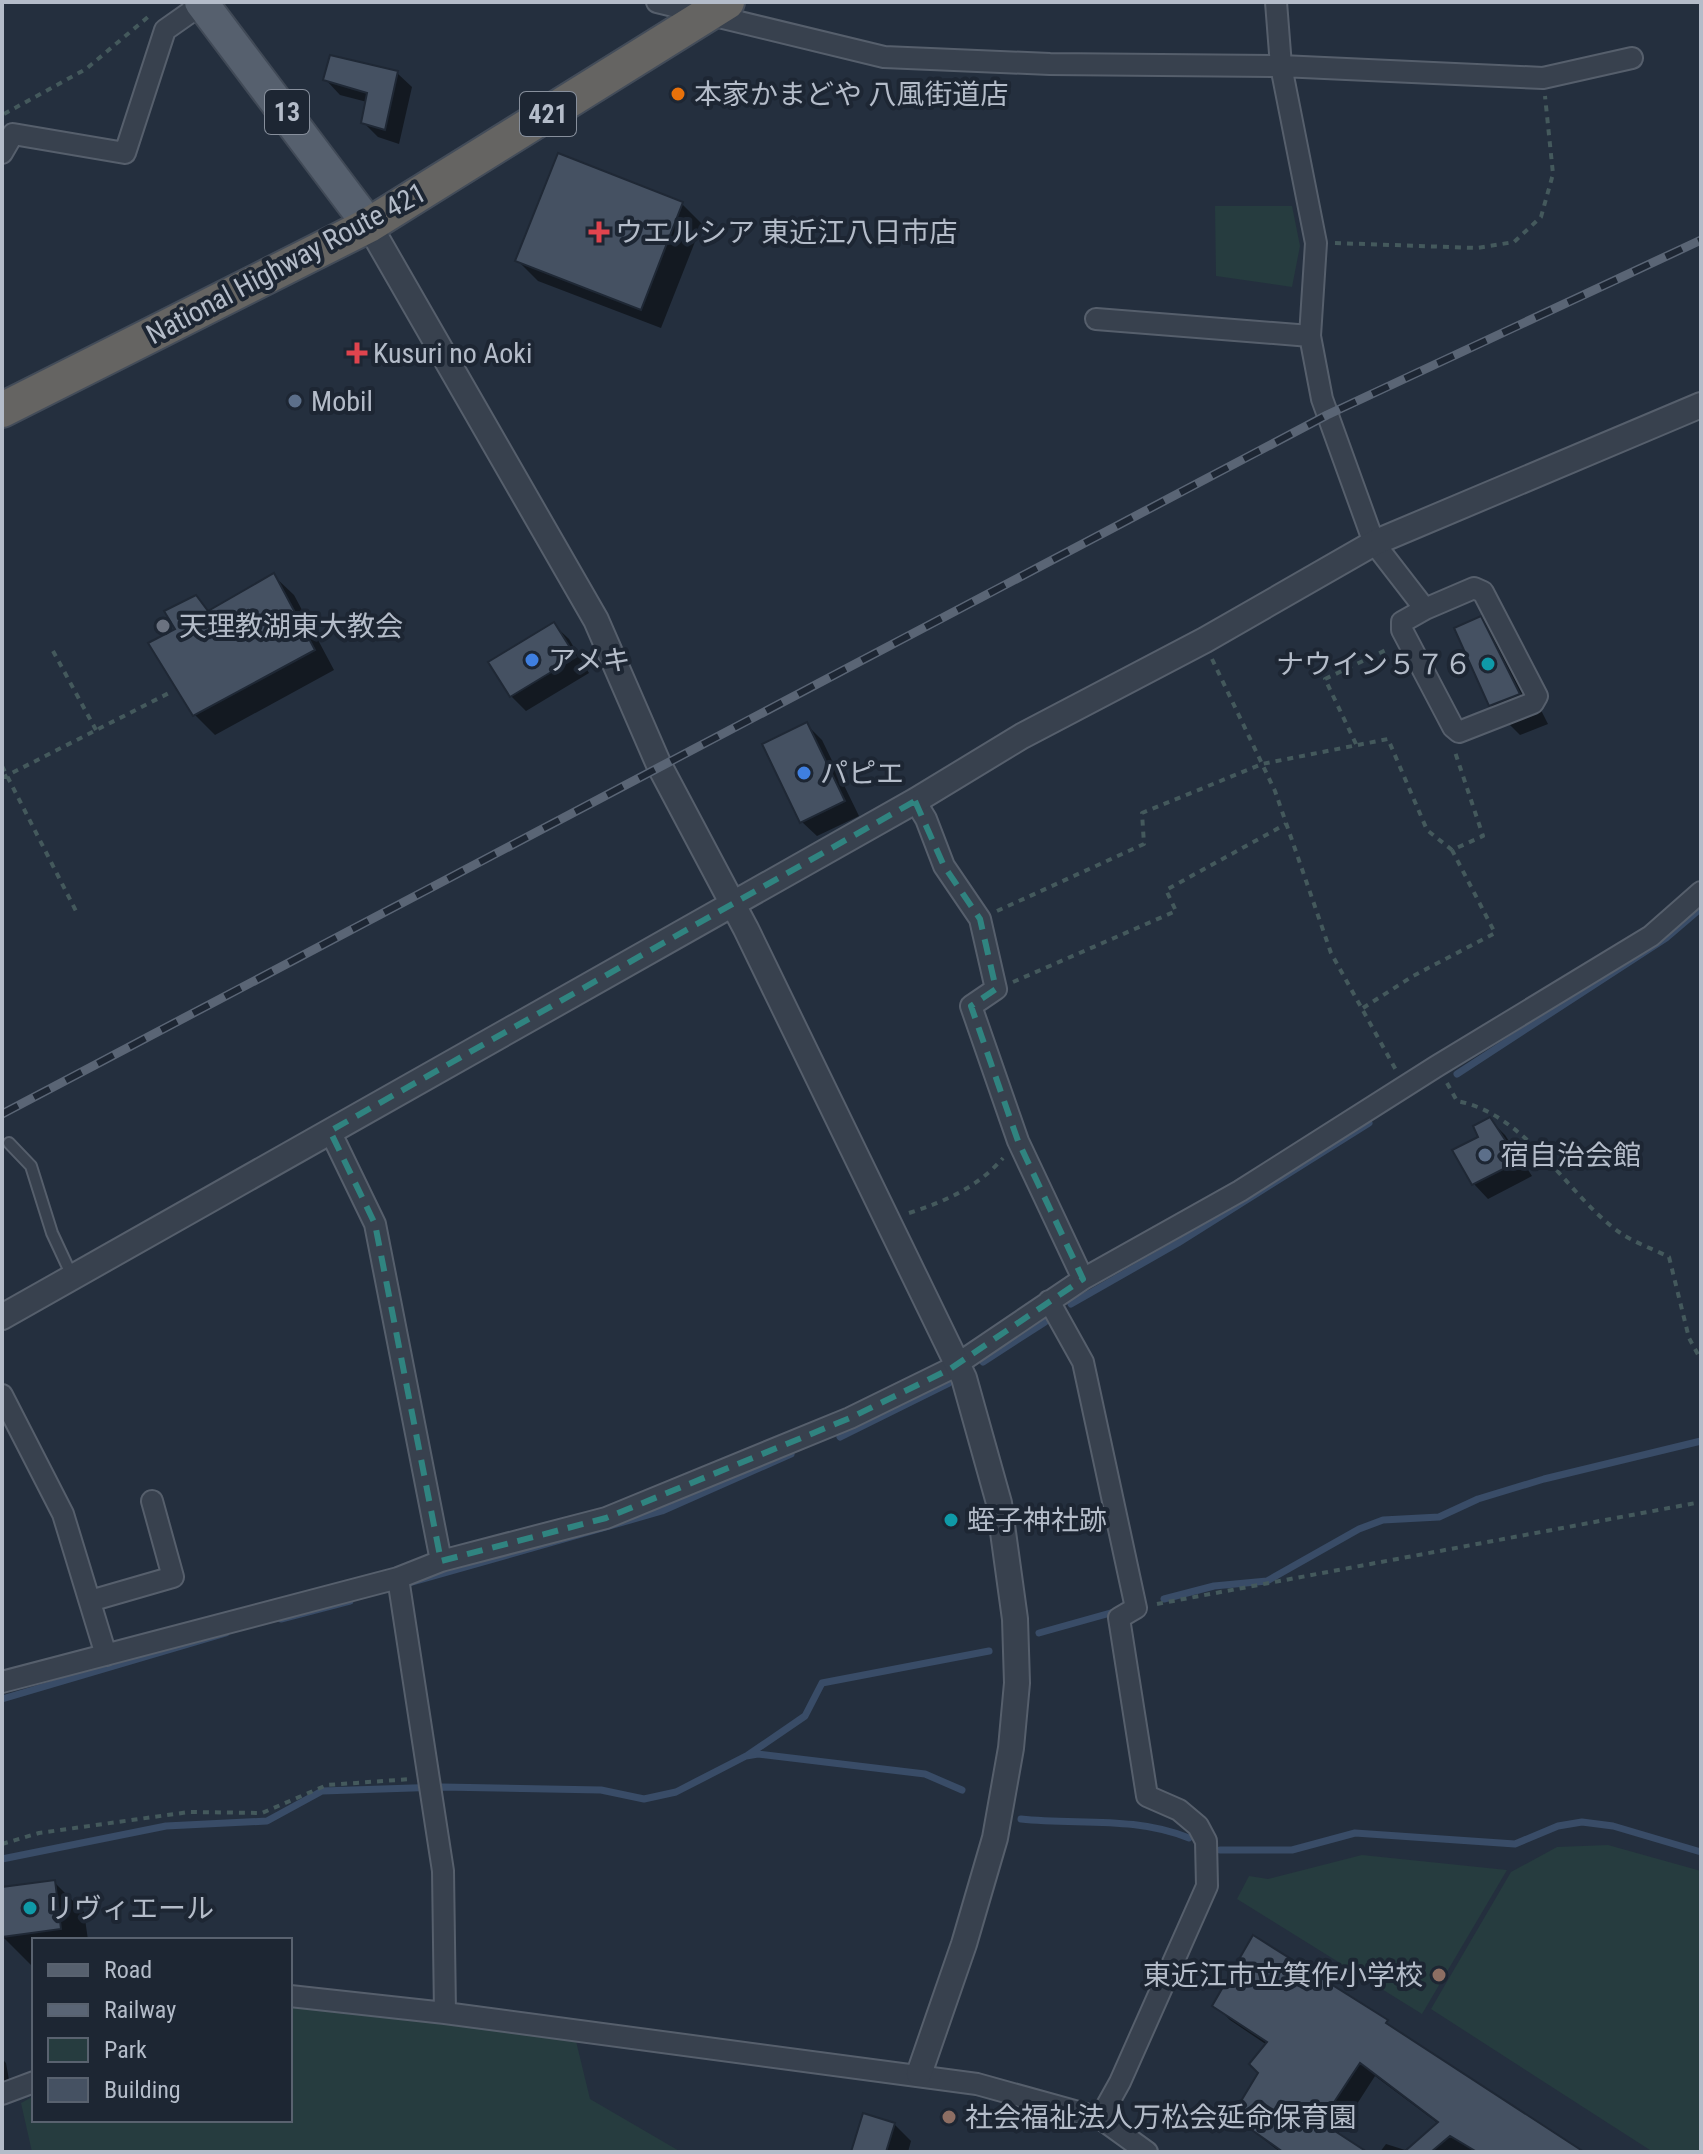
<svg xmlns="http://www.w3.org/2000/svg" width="1703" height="2154" viewBox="0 0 1703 2154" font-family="'Roboto Condensed','Noto Sans JP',sans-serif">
<rect width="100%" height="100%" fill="#242f3e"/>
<path fill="#263c3f" d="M1215 206H1292L1300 246 1292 287 1216 276Z
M1608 1845 1701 1871V2152H1653L1431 2009 1511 1872 1557 1847Z
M1362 1855 1507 1870 1422 2014 1237 1899 1249 1876 1268 1879Z
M290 2007 402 2016 576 2041 590 2099 681 2152H32L21 2103 34 2096V2120H290Z"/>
<path fill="#0007" d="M397 73 412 87 399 144 378 137 363 122 367 102 340 95 326 80Z
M682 204 702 224 661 328 538 281 518 261Z
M274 576 294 595 334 670 215 735 195 715 178 630 196 597 210 612Z
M1481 619 1510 649 1548 724 1520 735 1490 705Z
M554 625 569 639 589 673 526 711 511 696Z
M807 725 822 740 859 816 817 836 802 822Z
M1490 1120 1505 1135 1532 1176 1488 1199 1474 1184Z
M54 1882 84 1912 88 1940H34L32 1966 2 1936V1889Z
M1253 1937 1580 2152H1380L1386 2144 1405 2150 1439 2124 1375 2076 1337 2135 1364 2152H1280L1234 2116 1261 2073 1267 2045 1230 2020 1215 2005Z
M2 2059 6 2063 12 2097 2 2101Z
M894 2124 911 2141 908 2152H853Z"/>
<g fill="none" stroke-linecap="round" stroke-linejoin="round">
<path stroke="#394c67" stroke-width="7" d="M1457 1074 1666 938 1701 908
M1071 1304 1178 1243 1369 1123
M983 1362 1045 1322
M840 1437 949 1383
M409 1583 662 1511 791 1454
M1164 1599 1214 1586 1267 1581 1359 1529 1383 1520 1439 1517 1478 1499 1544 1479 1701 1441
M281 1619 350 1601
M1039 1633 1114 1612
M2 1699 226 1633
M748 1755 805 1716 822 1683 989 1651
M1021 1819C1079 1825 1134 1816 1189 1838
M1220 1850H1292L1355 1833 1515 1844 1558 1826 1582 1822 1613 1826 1701 1852
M2 1859 166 1826 267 1821 322 1791 442 1787 601 1790 644 1799 676 1792 746 1756 758 1754 925 1774 962 1790"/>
</g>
<path fill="#455162" stroke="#1f2835" stroke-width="2" d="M330 55 398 71 385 130 361 123 367 93 323 80Z
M558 153 683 202 641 310 515 261Z
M274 573 315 650 193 716 148 643 175 629 164 611 196 595 208 611Z
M1481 616 1520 694 1489 706 1454 628Z
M554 622 576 657 510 697 488 662Z
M807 722 845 801 800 823 762 744Z
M1490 1117 1519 1161 1472 1185 1452 1150 1478 1137 1473 1126Z
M55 1880 61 1929 2 1937V1887Z
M1253 1935 1388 2020 1386 2023 1584 2152H1477L1450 2136 1431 2152H1404L1438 2122 1360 2063 1321 2122 1367 2152H1283L1232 2116 1258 2073 1249 2064 1267 2042 1212 2006Z
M863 2113 895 2123 886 2152H851Z"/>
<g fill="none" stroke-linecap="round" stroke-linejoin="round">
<defs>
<path id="service" d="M9 1143 31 1166 52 1233 72 1276"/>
<path id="minor" d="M657 2 884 57 1050 64 1281 66 1543 78 1632 58
M1276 2 1281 66 1316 243 1310 336 1322 399 1374 543 1425 609 1474 588 1483 592 1537 696 1533 703 1459 732 1453 727 1402 630V622L1425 609
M2 153 13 134 125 153 165 30 202 4
M1096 319 1310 336
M915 801 926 819 944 866 980 919 996 989 971 1006 1018 1141 1083 1279
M330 1131 375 1224 441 1561
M1049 1301 1083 1362 1136 1608 1119 1618 1147 1796 1179 1810 1198 1826 1206 1841 1207 1886 1120 2082 1100 2118
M2 1395 63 1514 106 1655
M398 1578 443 1871 445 2013
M90 1601 173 1577 152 1501
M2 1682 398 1578 441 1561 606 1518 850 1418 950 1369 1083 1279 1240 1191 1437 1066 1651 936 1701 892
M290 1996 445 2013 977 2084 1100 2118 1147 2152
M2 2094 34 2082"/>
<path id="tertiary" d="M369 225 596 620 659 765 746 929 964 1378 999 1503 1015 1619 1017 1683 1011 1748 995 1838 964 1944 919 2074
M2 1317 915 801 1022 736 1205 640 1374 543 1701 405"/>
<path id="primary" d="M201 2 369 225"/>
<path id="trunk" d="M2 410 369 225 727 2"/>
</defs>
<use href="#service" stroke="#565f6c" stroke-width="14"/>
<use href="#minor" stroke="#565f6c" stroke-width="24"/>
<use href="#tertiary" stroke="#565f6c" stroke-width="28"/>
<use href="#primary" stroke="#414a57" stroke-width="36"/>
<use href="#trunk" stroke="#434c59" stroke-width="38"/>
<path stroke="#44595c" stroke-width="4" stroke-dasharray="6 6" stroke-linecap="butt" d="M4 114 86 69 148 17
M1335 243 1477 248 1514 242 1541 217 1553 174 1545 96
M53 651 96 730
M1212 659 1275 791 1331 953 1396 1070
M1356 744 1325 679 1388 649
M2 766 77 913
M2 778 173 691
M997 911 1144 844 1142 813 1262 764 1388 739 1427 830 1452 850
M1013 982 1176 911 1166 890 1286 824
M1363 1008 1413 976 1495 933 1452 850 1483 836 1455 752
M1447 1083 1457 1101C1527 1114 1567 1195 1619 1232 1633 1242 1653 1249 1669 1257L1689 1338 1701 1360
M909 1213C946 1201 978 1187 1003 1158
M1157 1604 1701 1502
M2 1844 39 1833 189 1812 262 1813 327 1785 411 1779"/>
<use href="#service" stroke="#38414e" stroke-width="10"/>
<use href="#minor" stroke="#38414e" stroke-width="20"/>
<use href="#tertiary" stroke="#38414e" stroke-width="24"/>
<use href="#primary" stroke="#56606e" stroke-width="32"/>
<use href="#trunk" stroke="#656462" stroke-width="34"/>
<defs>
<path id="rail" d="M2 1114 1327 415 1701 240"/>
</defs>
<use href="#rail" stroke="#5a6575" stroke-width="9"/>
<use href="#rail" stroke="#1d2633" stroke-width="6" stroke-dasharray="18" stroke-linecap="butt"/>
</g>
<path fill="none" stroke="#308480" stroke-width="6" stroke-dasharray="16 10" stroke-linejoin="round" d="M915 801 944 866 980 919 996 989 971 1006 1018 1141 1083 1279 950 1369 850 1418 606 1518 441 1561 375 1224 330 1131Z"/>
<circle fill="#e8710a" stroke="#1d2633" stroke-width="3" cx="678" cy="94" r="8"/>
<g fill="#e0444e" stroke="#1d2633" stroke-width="3">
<path d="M595 220h8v8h8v8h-8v8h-8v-8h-8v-8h8z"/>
<path d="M353 341h8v8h8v8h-8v8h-8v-8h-8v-8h8z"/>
</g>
<g fill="#5c6f8a" stroke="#1d2633" stroke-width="3">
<circle cx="295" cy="401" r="8"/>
<circle cx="1485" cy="1155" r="8"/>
</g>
<circle fill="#6b7280" stroke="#1d2633" stroke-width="3" cx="163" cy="626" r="8"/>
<g fill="#3f7fe0" stroke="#1d2633" stroke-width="3">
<circle cx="532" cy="660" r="8"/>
<circle cx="804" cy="773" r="8"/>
</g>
<g fill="#0f9aa8" stroke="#1d2633" stroke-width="3">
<circle cx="1488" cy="664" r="8"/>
<circle cx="951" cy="1520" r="8"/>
<circle cx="30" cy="1908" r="8"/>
</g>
<g fill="#8d6e63" stroke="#1d2633" stroke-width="3">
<circle cx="1439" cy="1975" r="8"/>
<circle cx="949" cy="2117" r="8"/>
</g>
<g text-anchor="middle" stroke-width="8" stroke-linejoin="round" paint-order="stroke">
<g fill="#1d2633" stroke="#878f9c" stroke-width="2">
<rect x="265" y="90" width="44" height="44" rx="6"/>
<rect x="520" y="92" width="56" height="44" rx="6"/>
</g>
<g font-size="26" font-weight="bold" fill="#b4bcc9">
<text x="287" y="121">13</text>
<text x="548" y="123">421</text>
</g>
<g font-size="28" fill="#b4bcc9" stroke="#1d2633" text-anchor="start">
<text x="694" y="104">本家かまどや 八風街道店</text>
<text x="615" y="242">ウエルシア 東近江八日市店</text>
<text x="373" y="363">Kusuri no Aoki</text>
<text x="311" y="411">Mobil</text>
<text x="179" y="636">天理教湖東大教会</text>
<text x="548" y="670">アメキ</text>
<text x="1472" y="674" text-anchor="end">ナウイン５７６</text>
<text x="820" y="783">パピエ</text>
<text x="1501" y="1165">宿自治会館</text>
<text x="967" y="1530">蛭子神社跡</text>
<text x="46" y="1918">リヴィエール</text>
<text x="1423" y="1985" text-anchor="end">東近江市立箕作小学校</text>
<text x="965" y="2127">社会福祉法人万松会延命保育園</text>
</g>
<g font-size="28" fill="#b4bcc9" stroke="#1d2633">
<text transform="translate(286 263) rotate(-28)" y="10">National Highway Route 421</text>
</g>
</g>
<rect width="1703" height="2154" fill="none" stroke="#b4bcc9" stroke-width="8"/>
<rect x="32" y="1938" width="260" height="184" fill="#1d2633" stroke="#59626f" stroke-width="2"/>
<rect x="48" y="1964" width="40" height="12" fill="#56606e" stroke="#59626f" stroke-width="2"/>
<text x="104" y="1978" font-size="24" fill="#b4bcc9">Road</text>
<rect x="48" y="2004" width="40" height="12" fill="#5a6575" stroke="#59626f" stroke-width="2"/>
<text x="104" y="2018" font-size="24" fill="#b4bcc9">Railway</text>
<rect x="48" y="2038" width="40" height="24" fill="#263c3f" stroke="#59626f" stroke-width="2"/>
<text x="104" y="2058" font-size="24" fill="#b4bcc9">Park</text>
<rect x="48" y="2078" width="40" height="24" fill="#455162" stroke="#59626f" stroke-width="2"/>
<text x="104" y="2098" font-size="24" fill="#b4bcc9">Building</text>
</svg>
